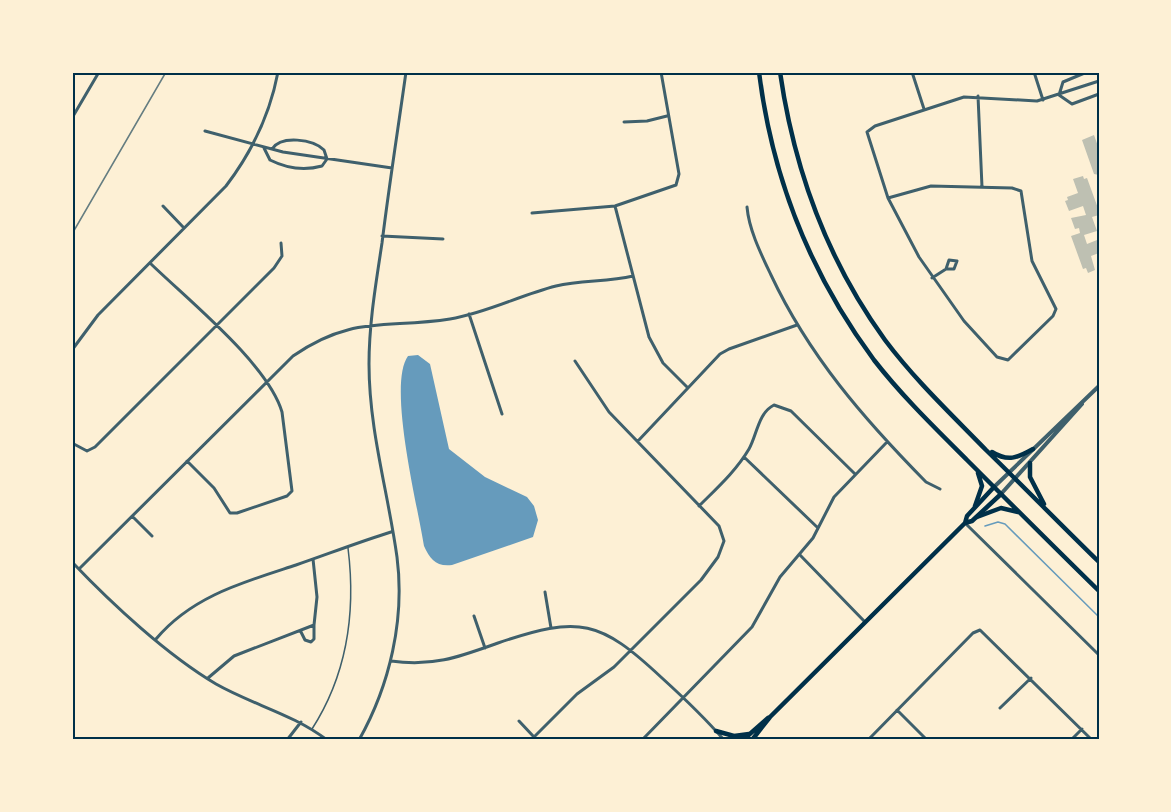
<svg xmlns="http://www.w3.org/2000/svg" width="1171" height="812" viewBox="0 0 1171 812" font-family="Inter,sans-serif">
<rect width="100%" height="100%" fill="#fdf0d5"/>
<path fill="#669bbc" d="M418 355 430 364 449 449 485 477 527 497 534 506 538 520 533 537 452 565C436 567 430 559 424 546 418 507 387 385 408 356Z"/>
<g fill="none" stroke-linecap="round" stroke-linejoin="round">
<path stroke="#669bbc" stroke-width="1.5" d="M985 526 998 522 1005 524 1099 617"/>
</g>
<path fill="#bec0b2" d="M1094 135 1099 149V175L1094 174 1082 140Z
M1083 176 1084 179 1087 178 1099 211V215L1092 217 1097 231 1084 235 1087 244 1097 240 1099 245V253L1091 256 1095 270 1088 273 1086 268 1083 269 1071 236 1080 233 1079 228 1075 229 1071 218 1086 215 1083 206 1069 211 1065 201 1068 200 1067 197 1078 193 1073 179Z"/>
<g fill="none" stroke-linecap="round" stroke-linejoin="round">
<path stroke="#3f606c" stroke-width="1.5" d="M312 729C348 673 356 612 348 548"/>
<path stroke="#3f606c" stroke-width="3" d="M912 72 924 109
M1034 72 1043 100
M1059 95 1072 104 1099 94
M1059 95 1063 82 1087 72
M978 96 982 187
M72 118 99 72
M624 122 647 121 667 116
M205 131 283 152 392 168
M264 148 270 160C286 168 304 171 322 166L327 159 324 150C313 139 281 135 272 149
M888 198 931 186 1012 188 1021 191 1032 261 1056 309 1053 316 1008 360 997 357 964 321 919 257 888 198 867 132 875 126 964 97 1037 101 1099 81
M163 206 184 228
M615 206 649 337 663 363 687 387
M747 207C749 230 761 254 771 275 809 356 864 419 926 482L940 489
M532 213 615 206 676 185 679 174 661 72
M382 236 443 239
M150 263C188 300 268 364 282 412L292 491 287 496 237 513H230L214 488 187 461
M932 278 946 269H954L957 261 949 260 946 269
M469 314 502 414
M72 350 98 315 226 186C252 152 270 114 278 72
M638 441 720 354 729 349 797 325
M72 443 87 451 95 447 274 268 282 256 281 243
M744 457 818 528
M699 506C717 488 736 471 749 449 757 435 758 413 774 405L791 411 854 473
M132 516 152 536
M965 523 1099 655
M800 555 865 622
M72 562C112 604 167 655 216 684 253 705 293 714 327 740
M79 569 293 356C352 315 386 329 450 319 487 313 520 295 556 286 581 280 607 282 633 276
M545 592 551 628
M474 616 485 648
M301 632 305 640 311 642 314 639V625
M156 639C192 596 244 582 296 565 328 554 359 542 391 532
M391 661C433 667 459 657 498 643 580 615 600 620 662 678 684 698 705 718 724 740
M208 678 234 656 314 625 317 597 313 559
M1000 708 1031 678
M897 710 927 740
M519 721 534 737
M287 740 301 722
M359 740C390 685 405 619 397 557 388 492 369 430 369 364 369 323 376 283 382 243 389 186 398 129 406 72
M531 740 577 694 614 667 701 580 718 557 724 541 719 526 609 412 575 361
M642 740 752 627 780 577 813 538 834 497 887 442
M868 740 973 633 980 630 1092 740
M1071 740 1082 729"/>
<path stroke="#3f606c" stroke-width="4" d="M994 487 1099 386
M1001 494 1082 404"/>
<path stroke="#003049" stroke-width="4.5" d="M965 523 967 516 994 487
M716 731 734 736 749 734
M743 740 768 718
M752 740 770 717 965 523 972 521 1001 494"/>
<path stroke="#003049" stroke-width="4.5" d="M759 72C772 177 811 275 874 360 902 396 935 428 967 460 1011 504 1055 548 1099 591
M780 72C794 169 827 260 885 340 915 380 951 414 986 450 1024 487 1061 525 1099 562
M992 452C1008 462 1017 458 1033 449
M1030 463V477L1044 504
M975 506 982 486 978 473
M977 517 1001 508 1018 512"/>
<path stroke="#657d81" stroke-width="1.5" d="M72 234 166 72"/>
</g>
<rect width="1171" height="812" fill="none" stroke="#fdf0d5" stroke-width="147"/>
<rect x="74" y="74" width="1024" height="664" fill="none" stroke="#003049" stroke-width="2"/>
</svg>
